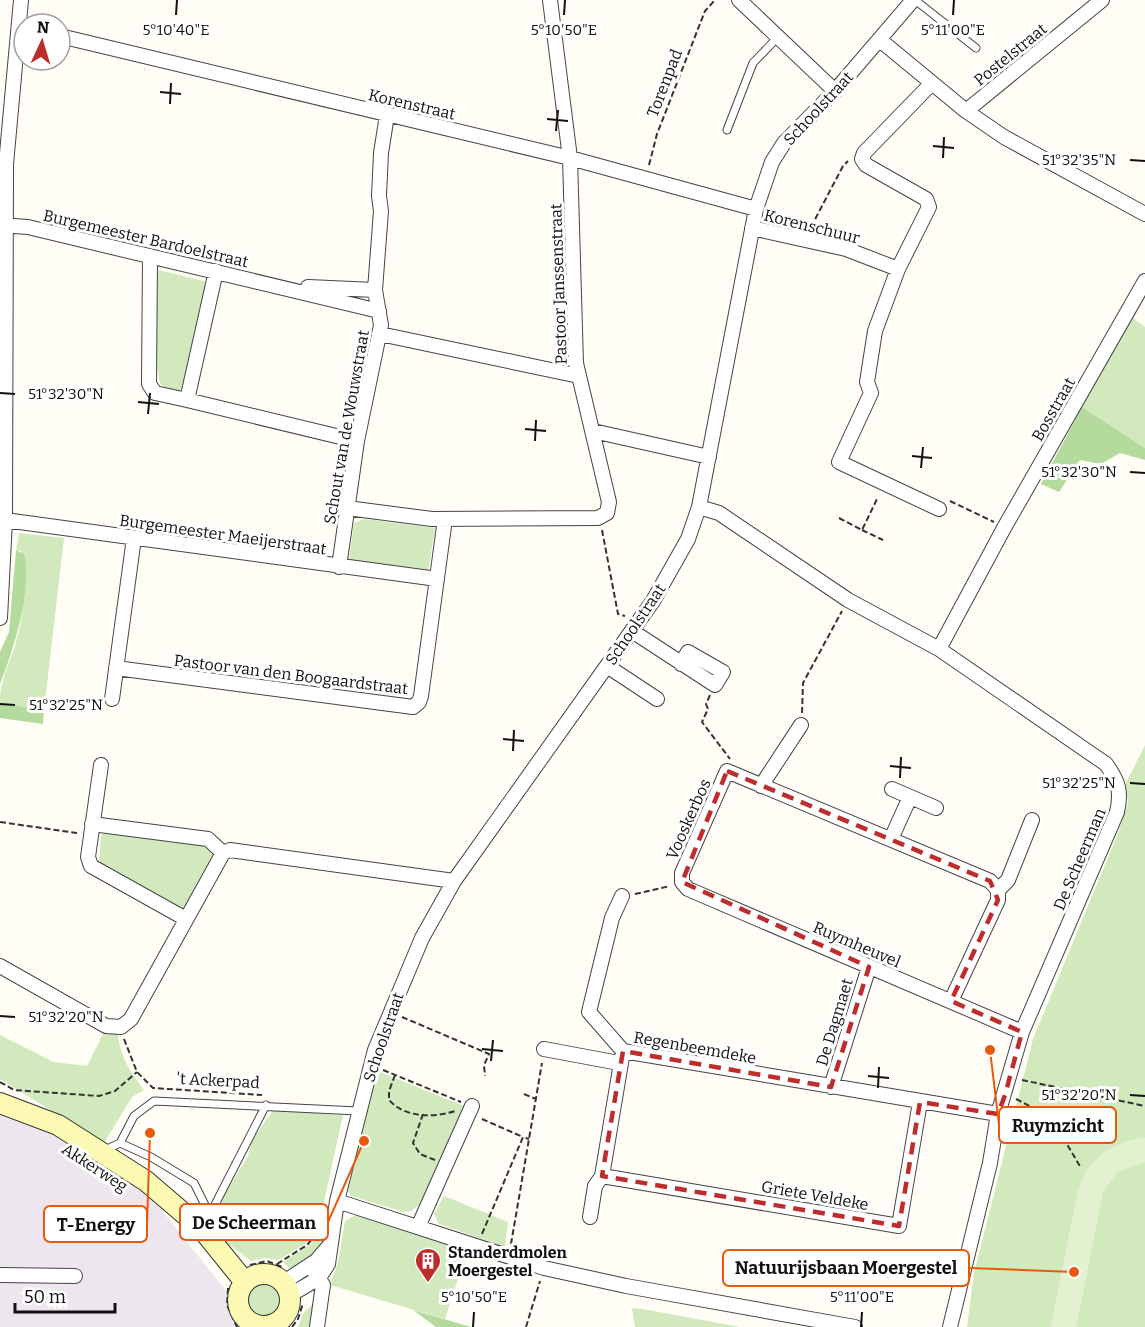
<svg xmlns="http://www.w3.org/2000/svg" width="1145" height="1327" viewBox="0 0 1145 1327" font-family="Bitter,serif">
<rect width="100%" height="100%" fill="#fffdf5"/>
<path fill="#eee6ee" d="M0 1102 131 1172 255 1327H0Z"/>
<path fill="#d2e9be" d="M159 270 207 282 183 386 179 391H171L160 384 156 357V273Z
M1133 318 1145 327V448L1082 407Z
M364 519 435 528 428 573 349 561 354 523Z
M19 533 64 538 44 710 0 703C0 682 7 668 14 649 24 618 26 583 21 551L16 550Z
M1145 745V1138L1138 1139 1076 1201 1051 1327H967L974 1273 1033 1039 1116 838 1128 803 1126 783Z
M105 832 216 848 215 860 186 910 99 863 101 835Z
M105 1030 118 1032C119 1055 130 1071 144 1090L132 1097 104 1143 0 1079V1035L54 1062 87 1066Z
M375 1070 464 1106 421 1204 411 1211 404 1212 351 1196 348 1191Z
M273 1110 343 1115 318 1229 305 1244 278 1260 264 1258 251 1261 226 1242 215 1210 248 1156 252 1140Z
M1141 1161 1145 1162V1327H1076L1103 1191 1117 1172Z
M444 1196 508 1222 505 1247 439 1224 434 1214Z
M356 1215 467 1251 445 1319 330 1285 338 1262 345 1221Z
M325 1222C331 1241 309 1263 291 1269L283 1262 311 1244Z
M247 1299a17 17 0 1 1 34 0a17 17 0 1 1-34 0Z
M316 1302 312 1327H298L304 1312Z
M632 1308 643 1309 740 1327H635Z"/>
<path fill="#b5da9d" d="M1082 407 1145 448V460L1120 453 1101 464 1080 460 1059 492 1041 484Z
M16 550 24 554C33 589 13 651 0 684V652L9 632Z
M0 703 44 710 43 724 0 718Z
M413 1310 471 1327H436Z"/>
<path fill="#e3f1d0" d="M1145 1138V1162L1117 1172 1103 1191 1076 1327H1051C1057 1294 1064 1261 1071 1227 1075 1209 1076 1186 1087 1170 1100 1150 1122 1140 1145 1138Z"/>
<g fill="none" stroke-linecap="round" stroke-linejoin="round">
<defs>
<path id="lane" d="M915 0 976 48
M727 130 753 63 778 37
M120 1143 151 1157 194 1183 209 1213
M105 1150 120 1143 134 1116 154 1101 358 1111
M203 1228 266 1105"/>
<path id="street" d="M739 0 835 91
M60 36 570 158 756 209
M880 40 966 111 1004 137 1145 214
M932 83 864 153 862 159 866 165 926 199 929 207 898 269 875 331 867 382 871 393 839 462 939 509
M966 111 1102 0
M0 225 28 227 379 311
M752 228 846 249 898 269
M150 256 149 384 155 393 187 400 216 271
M308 287 375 290
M380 334 579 376
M187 400 357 441
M593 431 709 457
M699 507 719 513 848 600 939 649 1106 764C1118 781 1122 791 1117 812L1022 1032 998 1114 990 1163 950 1327
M347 508 432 519 598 518 607 513 609 502 576 363 570 158 550 0
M5 520 437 579
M339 567 357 441 381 325 375 290 381 211 379 196 381 153 387 115
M0 618 5 520 6 164 21 0
M632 631 715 685 723 672 688 652 681 664
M939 649 1004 528 1145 281
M607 666 657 699
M116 668 413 707 419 702 421 696 445 519
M112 699 134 538
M101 765 88 857 91 866 186 919
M761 786 801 725
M892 789 936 808
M92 824 208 839 223 853
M891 839 910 797
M998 890 1008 880 1032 820
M622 896 612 918 589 1012 623 1051 998 1114
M0 966 106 1026 121 1027 131 1019 223 853 230 850 454 881
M951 1001 998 900V890L990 881 727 771 682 873V882L688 889 1022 1032
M544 1049 619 1063
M623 1051 602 1176 899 1226 920 1102
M831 1087 869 967
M337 1201 544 1268 626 1286 855 1327
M590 1217 595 1186 602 1176
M418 1227 472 1106
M310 1265 323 1285 317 1327
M0 1275 75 1276
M284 1282 316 1261 329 1246
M290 1295 319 1278 328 1264 337 1201 375 1050 422 938 454 881 653 601 688 539 699 507 756 209 772 162 784 143 835 91 913 0"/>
<path id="secondary" d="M0 1103 58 1125 146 1181 202 1229 244 1281
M238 1300a26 26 0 1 1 52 0a26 26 0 1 1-52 0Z"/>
</defs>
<use href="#lane" stroke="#444" stroke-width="9"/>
<use href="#street" stroke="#444" stroke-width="16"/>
<use href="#secondary" stroke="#333" stroke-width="22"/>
<path stroke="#333" stroke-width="2" stroke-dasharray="6 3" stroke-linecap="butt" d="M649 165 657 134 705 11 715 0
M811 227 843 166 848 161
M950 501 994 522
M839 518 862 530 878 497
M602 530 618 614 625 616
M862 530 883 540
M710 695 706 704 708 709 702 722 730 759
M802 713 803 683 842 611
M0 822 77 833
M635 894 670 886
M402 1017 489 1054 484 1065 485 1076
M124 1039 137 1072 153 1088 262 1095
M383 1070 461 1102
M395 1075 389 1091V1100C405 1118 434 1118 455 1111
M1022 1080 1145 1106
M0 1082 14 1090 99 1096 115 1091 137 1072
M524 1094 536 1099
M1016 1099 1051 1117 1081 1168
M423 1114 413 1143 420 1154 435 1160
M482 1119 523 1137
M482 1234 523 1137 529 1139
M511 1244 542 1063
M277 1264 307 1245 319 1231
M250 1265 267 1261 282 1267
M228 1288 227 1305 237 1327
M292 1327 298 1319 303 1303
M526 1327 540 1281"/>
<use href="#lane" stroke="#fff" stroke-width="7"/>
<use href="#street" stroke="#fff" stroke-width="14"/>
<use href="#secondary" stroke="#fcf9b2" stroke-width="20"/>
</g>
<path fill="none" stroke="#be2d2b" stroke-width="4.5" stroke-dasharray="12 8" stroke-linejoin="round" d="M727 771 990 881 998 900 951 1001 1022 1032 1005 1095 998 1114 920 1102 899 1226 602 1176 623 1051 831 1087 869 967 682 882Z"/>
<path fill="none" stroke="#111" stroke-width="2" d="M176 15 177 0M564 15 565 0M953 15 954 0M160 92 181 94M170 104 171 83M547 119 568 121M556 131 558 110M933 146 954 148M943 158 944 137M1130 160 1145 161M0 393 15 394M138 402 159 404M148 414 150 393M525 429 546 431M535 441 536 420M912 456 932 458M921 468 923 447M1130 472 1145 473M0 704 15 705M503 739 524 741M513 751 514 730M890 766 911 768M900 778 901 757M1130 783 1145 784M0 1016 15 1017M482 1049 503 1051M491 1061 493 1040M868 1076 889 1078M878 1088 879 1067M1130 1095 1145 1096M473 1327 474 1312M861 1327 862 1312"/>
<defs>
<symbol id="building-pin" viewBox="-11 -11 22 30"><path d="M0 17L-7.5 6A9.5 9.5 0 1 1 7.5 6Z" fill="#be2d2b" stroke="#fff"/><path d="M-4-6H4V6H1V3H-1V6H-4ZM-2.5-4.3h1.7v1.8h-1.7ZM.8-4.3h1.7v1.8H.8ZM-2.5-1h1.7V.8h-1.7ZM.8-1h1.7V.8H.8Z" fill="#fff"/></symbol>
</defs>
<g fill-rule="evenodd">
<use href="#building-pin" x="413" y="1246" width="30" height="40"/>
</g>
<g text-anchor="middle" stroke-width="6" stroke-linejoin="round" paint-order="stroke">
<g font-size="16" fill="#111" stroke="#fff">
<text transform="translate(1010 54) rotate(-39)" y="6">Postelstraat</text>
<text transform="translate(664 83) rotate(-69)" y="6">Torenpad</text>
<text transform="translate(412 104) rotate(13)" y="6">Korenstraat</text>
<text transform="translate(818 108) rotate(-47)" y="6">Schoolstraat</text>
<text transform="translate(812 226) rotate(14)" y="6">Korenschuur</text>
<text transform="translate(146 238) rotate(13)" y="6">Burgemeester Bardoelstraat</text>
<text transform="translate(558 284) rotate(-92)" y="6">Pastoor Janssenstraat</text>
<text transform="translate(1053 409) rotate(-60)" y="6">Bosstraat</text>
<text transform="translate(346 427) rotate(-80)" y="6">Schout van de Wouwstraat</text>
<text transform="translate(223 534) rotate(8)" y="6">Burgemeester Maeijerstraat</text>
<text transform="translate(635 624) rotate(-56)" y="6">Schoolstraat</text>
<text transform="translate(291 674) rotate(7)" y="6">Pastoor van den Boogaardstraat</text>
<text transform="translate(688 819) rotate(-66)" y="6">Vooskerbos</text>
<text transform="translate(1079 859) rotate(-67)" y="6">De Scheerman</text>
<text transform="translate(857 944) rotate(23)" y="6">Ruymheuvel</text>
<text transform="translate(834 1022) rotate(-73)" y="6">De Dagmaet</text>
<text transform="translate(383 1037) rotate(-71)" y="6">Schoolstraat</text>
<text transform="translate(695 1047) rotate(10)" y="6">Regenbeemdeke</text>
<text transform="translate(218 1080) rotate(3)" y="6">'t Ackerpad</text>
<text transform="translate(95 1167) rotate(33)" y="6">Akkerweg</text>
<text transform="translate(815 1195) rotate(10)" y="6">Griete Veldeke</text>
</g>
<g font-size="16" font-weight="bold" fill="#111" stroke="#fff" text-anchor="start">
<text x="448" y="1258">Standerdmolen<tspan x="448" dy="18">Moergestel</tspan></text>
</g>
</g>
<g font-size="15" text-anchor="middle" fill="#111" stroke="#fff" stroke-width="6" stroke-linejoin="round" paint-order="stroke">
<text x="176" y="35">5°10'40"E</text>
<text x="564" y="35">5°10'50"E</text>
<text x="953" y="35">5°11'00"E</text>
<text x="1079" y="165">51°32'35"N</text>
<text x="66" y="399">51°32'30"N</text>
<text x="1079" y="477">51°32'30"N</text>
<text x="66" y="710">51°32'25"N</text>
<text x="1079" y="788">51°32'25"N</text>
<text x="66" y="1022">51°32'20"N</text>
<text x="1079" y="1100">51°32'20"N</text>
<text x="474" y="1302">5°10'50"E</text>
<text x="862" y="1302">5°11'00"E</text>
</g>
<path fill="none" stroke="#e8590c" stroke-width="2" d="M990 1050L999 1125M364 1141L328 1222M150 1133L147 1224M1074 1272L969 1268"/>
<g fill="#e8590c" stroke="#fff" stroke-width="2">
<circle cx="990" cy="1050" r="6"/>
<circle cx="364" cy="1141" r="6"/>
<circle cx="150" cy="1133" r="6"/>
<circle cx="1074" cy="1272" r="6"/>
</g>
<g fill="#fff" stroke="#e8590c" stroke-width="2">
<rect x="999" y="1107" width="117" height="36" rx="6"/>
<rect x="180" y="1204" width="148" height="36" rx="6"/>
<rect x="44" y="1206" width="103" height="36" rx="6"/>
<rect x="723" y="1250" width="246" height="36" rx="6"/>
</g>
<g font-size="18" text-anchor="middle" font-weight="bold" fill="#111">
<text x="1058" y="1132">Ruymzicht</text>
<text x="254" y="1229">De Scheerman</text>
<text x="96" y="1231">T-Energy</text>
<text x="846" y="1274">Natuurijsbaan Moergestel</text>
</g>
<g transform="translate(42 42) rotate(4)"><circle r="28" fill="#ffffff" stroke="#a0a0a0" stroke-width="1.5"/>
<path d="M0-4.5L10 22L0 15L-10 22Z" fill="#be2d2b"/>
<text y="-9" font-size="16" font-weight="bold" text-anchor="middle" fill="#111111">N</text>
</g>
<path d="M15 1303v9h100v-9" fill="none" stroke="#111111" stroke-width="3"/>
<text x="24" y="1303" font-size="18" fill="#111111" stroke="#ffffff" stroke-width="4.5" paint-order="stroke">50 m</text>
</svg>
